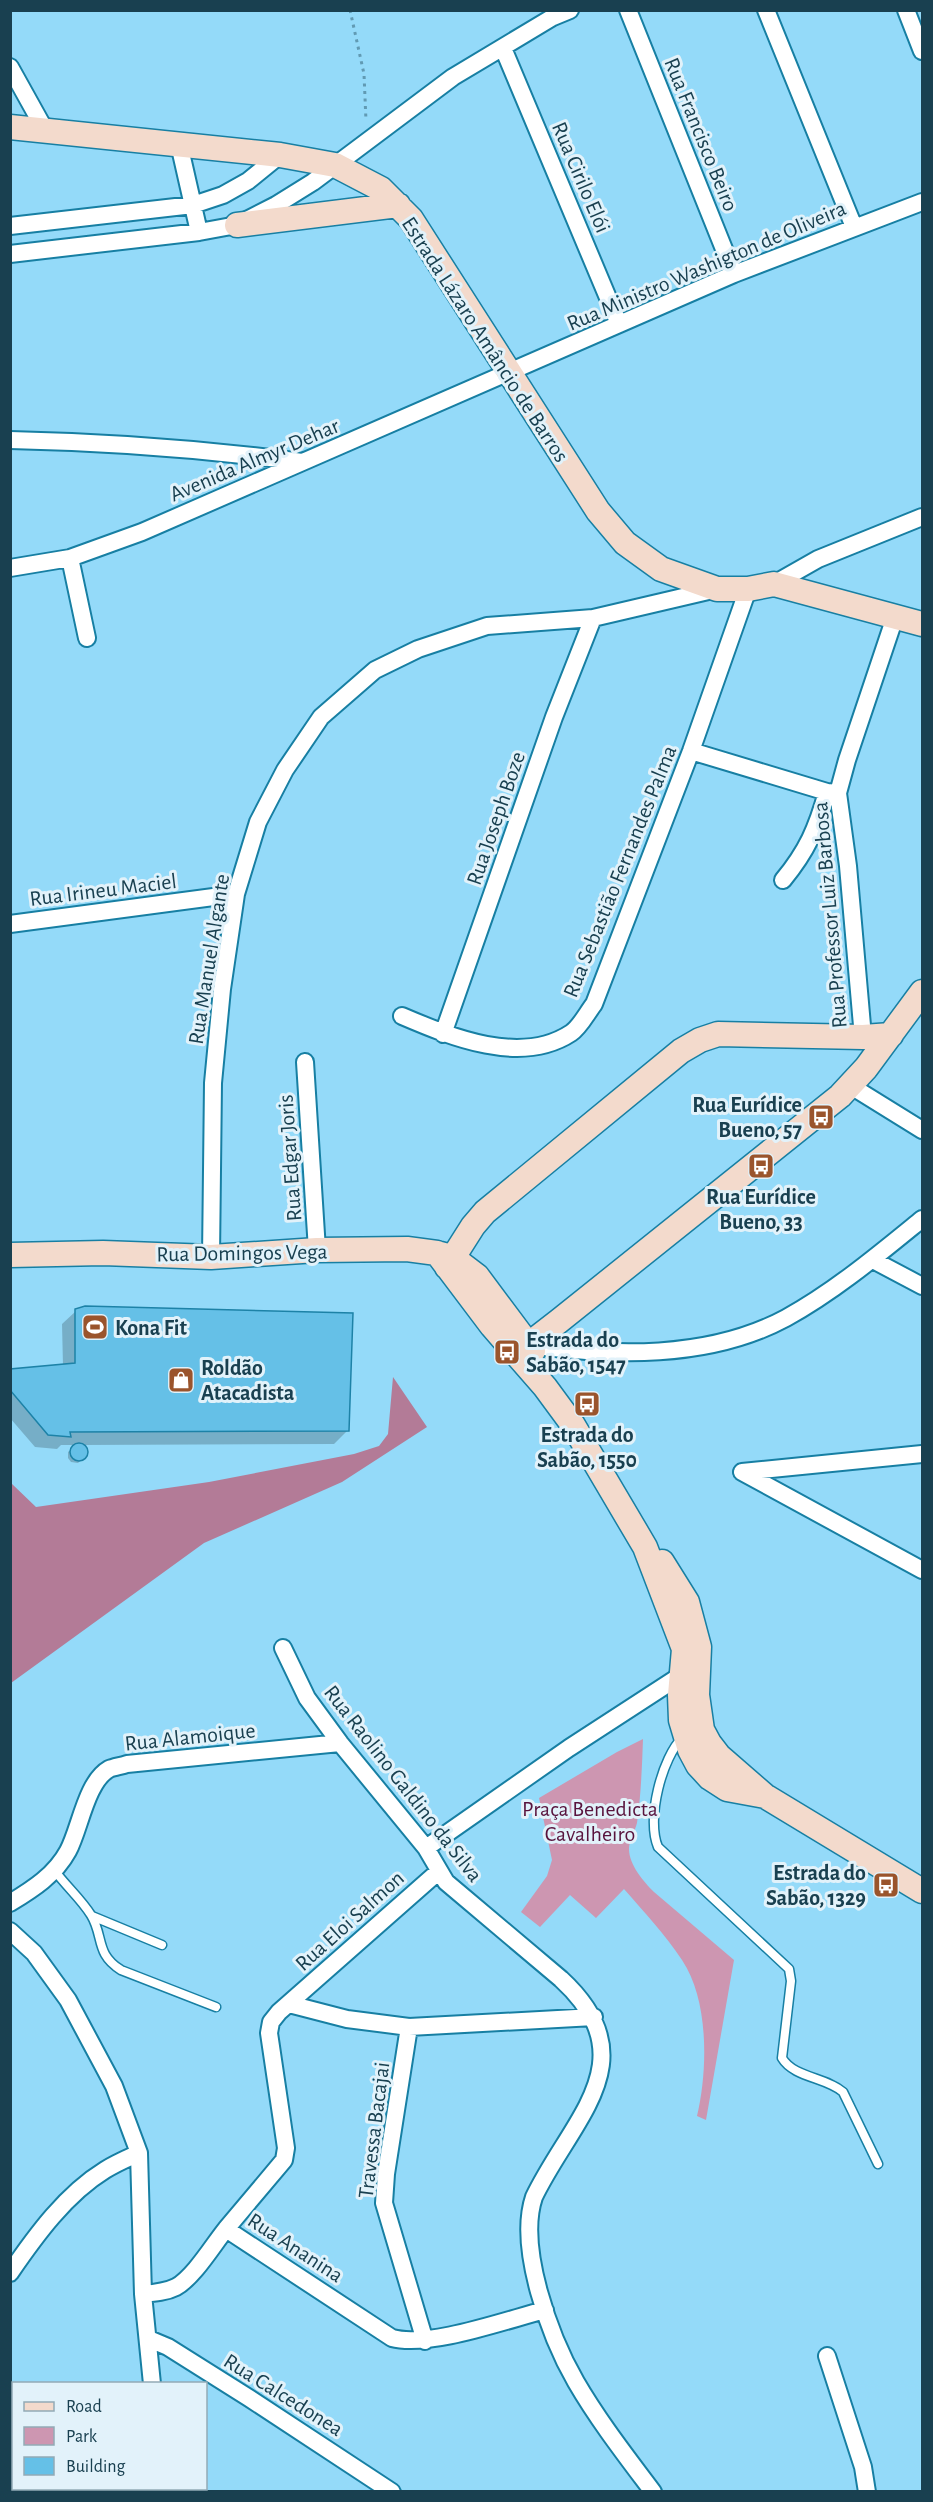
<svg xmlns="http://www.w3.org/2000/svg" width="933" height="2502" viewBox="0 0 933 2502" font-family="'Alegreya Sans',sans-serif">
<rect width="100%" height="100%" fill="#94daf9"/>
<path fill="#cd96b1" d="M643 1739C642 1767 641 1795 637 1823 635 1831 629 1841 629 1849 629 1865 644 1882 654 1892L734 1960 706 2120 697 2116C708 2070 709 2000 682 1960 665 1934 644 1912 624 1889L596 1918 570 1895 540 1927 521 1912 547 1876 552 1860 539 1798 617 1752Z"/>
<path fill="#b37b97" d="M393 1377 427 1427 342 1482 204 1543 11 1683V1483L36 1507 209 1482 354 1454 379 1446 388 1434Z"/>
<path fill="#0003" d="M76 1311 347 1431 334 1444 81 1445 86 1449 87 1454 78 1463 71 1462 68 1458V1452L76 1445H61L57 1449 35 1447 10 1418V1371L63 1366 62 1324Z"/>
<path fill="#65c0e7" stroke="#1d82a7" stroke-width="1.5" d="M85 1306 353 1313 349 1431 70 1432 71 1437 48 1435 10 1390V1369L75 1363V1309Z
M70 1452a9 9 0 1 1 18 0a9 9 0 1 1-18 0Z"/>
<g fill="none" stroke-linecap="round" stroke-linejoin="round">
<defs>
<path id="lane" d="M683 1737C662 1757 646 1819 658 1847L789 1969 791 1981 782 2058C794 2078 826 2077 843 2092L878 2164
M55 1871C66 1886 81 1899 91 1915 104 1936 95 1954 121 1970L216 2007
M92 1916 162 1945"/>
<path id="street" d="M628 10 734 274
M766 10 854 227
M906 10 922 51
M503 48 619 324
M10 67 45 130
M179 144 199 232
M10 226 193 205 223 195 248 181 280 155
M10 254 199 232 237 225 276 205 313 182 453 77 553 17 570 10
M10 440C110 442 203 449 302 462
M70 558 87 638
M10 568 70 558 142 532 734 274 922 202
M774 584 818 559 922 517
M691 751 827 792 838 793
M783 880C807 851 817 828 827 792
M10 924 236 894
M402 1016C451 1037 521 1066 571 1033 580 1027 587 1013 594 1004L691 751 748 589
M443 1034 554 717 593 618
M863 1037 848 866 838 793 847 760 895 617
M305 1062 317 1250
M851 1086 922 1130
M211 1257 213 1083 222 989 236 894 258 822 285 770 321 717 375 670 418 649 487 626 593 618 717 589
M873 1260 922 1286
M528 1345C612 1356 708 1360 786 1318 835 1291 879 1254 922 1219
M742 1472 922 1570
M742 1472 922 1454
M283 1648 307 1698 340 1743 426 1848 446 1882 561 1979C649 2060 572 2118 534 2197 517 2247 550 2337 576 2382 598 2420 626 2456 653 2492
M426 1848 569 1748 686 1672
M439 1871 279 2012 271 2022 269 2033 286 2148 284 2160 226 2229 392 2338C429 2348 506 2320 545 2310
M10 1903C33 1889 55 1875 68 1851 80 1829 86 1782 109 1769 114 1767 121 1766 127 1764L340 1743
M10 1931 34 1953 68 2000 114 2086 139 2153 143 2294 152 2384
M289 2004 347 2019 409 2027 594 2017
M409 2027 386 2174 384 2203 425 2341
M10 2273C36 2235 66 2194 105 2170 116 2163 128 2158 139 2153
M143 2294C155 2293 166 2292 176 2287 194 2277 213 2245 226 2229
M149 2339 168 2347 249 2398 392 2492
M827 2356 863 2467 867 2492
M174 2488 175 2492"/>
<path id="secondary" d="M10 127 280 155 335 165 381 189 411 219 598 511 625 543 661 569 717 589H748L774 584 922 624
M237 225 398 205
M437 1253 492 1326 545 1387 573 1425 645 1547 684 1649 680 1695 681 1720 690 1750 698 1765 710 1778 727 1789 765 1796
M10 1255 103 1253 211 1257 317 1250 407 1249 437 1253 452 1257 477 1276 533 1351
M447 1267 473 1226 485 1212 681 1051 700 1040 718 1034 863 1037 891 1035
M514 1342 528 1345 559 1321 840 1096 866 1068 922 992
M662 1562 687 1602 699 1647 697 1695 702 1730 709 1743 719 1756 765 1796 922 1891"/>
</defs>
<use href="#lane" stroke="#177fa3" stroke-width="11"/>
<use href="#street" stroke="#177fa3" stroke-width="20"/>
<use href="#secondary" stroke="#177fa3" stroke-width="27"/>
<path stroke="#619ab3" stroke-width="3" stroke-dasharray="3 4.5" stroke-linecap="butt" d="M350 10 364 74 366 121"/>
<use href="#lane" stroke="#fff" stroke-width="8"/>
<use href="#street" stroke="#fff" stroke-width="16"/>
<use href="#secondary" stroke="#f3dacc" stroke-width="24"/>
</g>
<defs>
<symbol id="bus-square" viewBox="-11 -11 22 22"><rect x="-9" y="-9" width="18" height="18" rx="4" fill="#9a542c" stroke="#e2f2fa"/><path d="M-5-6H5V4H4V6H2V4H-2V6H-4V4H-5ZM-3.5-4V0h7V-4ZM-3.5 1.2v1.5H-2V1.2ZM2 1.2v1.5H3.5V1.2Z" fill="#fff"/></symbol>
<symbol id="stadium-square" viewBox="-11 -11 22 22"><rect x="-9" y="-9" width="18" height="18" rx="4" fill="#9a542c" stroke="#e2f2fa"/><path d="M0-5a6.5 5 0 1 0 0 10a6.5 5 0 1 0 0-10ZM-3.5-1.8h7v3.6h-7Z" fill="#fff"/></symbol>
<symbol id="shop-square" viewBox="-11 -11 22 22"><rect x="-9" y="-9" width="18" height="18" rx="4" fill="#9a542c" stroke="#e2f2fa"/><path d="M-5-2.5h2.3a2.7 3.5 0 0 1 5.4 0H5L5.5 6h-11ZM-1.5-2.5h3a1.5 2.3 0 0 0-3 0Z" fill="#fff"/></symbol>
</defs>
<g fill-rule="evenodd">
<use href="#bus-square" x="806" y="1102" width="30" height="30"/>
<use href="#bus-square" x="746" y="1151" width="30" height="30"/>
<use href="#stadium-square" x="80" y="1312" width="30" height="30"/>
<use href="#bus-square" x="492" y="1337" width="30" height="30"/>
<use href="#shop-square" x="166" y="1365" width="30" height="30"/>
<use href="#bus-square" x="572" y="1389" width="30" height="30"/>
<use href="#bus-square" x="871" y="1870" width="30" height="30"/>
</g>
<g text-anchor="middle" stroke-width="6" stroke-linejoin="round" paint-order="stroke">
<g font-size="22" fill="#194050" stroke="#e2f2fa">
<text transform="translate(702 134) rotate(68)" y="8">Rua Francisco Beiro</text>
<text transform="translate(582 177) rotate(67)" y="8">Rua Cirilo Elói</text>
<text transform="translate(706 265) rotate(-23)" y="8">Rua Ministro Washigton de Oliveira</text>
<text transform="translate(486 339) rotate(57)" y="8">Estrada Lázaro Amâncio de Barros</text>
<text transform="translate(254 459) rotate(-23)" y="8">Avenida Almyr Dehar</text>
<text transform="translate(495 818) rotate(-71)" y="8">Rua Joseph Boze</text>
<text transform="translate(619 871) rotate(-68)" y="8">Rua Sebastião Fernandes Palma</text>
<text transform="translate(103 889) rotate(-7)" y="8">Rua Irineu Maciel</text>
<text transform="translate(829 915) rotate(-95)" y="8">Rua Professor Luiz Barbosa</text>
<text transform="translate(208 959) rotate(-81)" y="8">Rua Manuel Algante</text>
<text transform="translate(289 1158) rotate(-94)" y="8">Rua Edgar Joris</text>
<text transform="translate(242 1252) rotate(-1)" y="8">Rua Domingos Vega</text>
<text transform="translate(190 1736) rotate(-6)" y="8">Rua Alamoique</text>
<text transform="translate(404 1783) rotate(52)" y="8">Rua Raolino Galdino da Silva</text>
<text transform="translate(349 1920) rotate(-42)" y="8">Rua Eloi Salmon</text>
<text transform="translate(373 2130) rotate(-83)" y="8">Travessa Bacajai</text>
<text transform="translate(296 2247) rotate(33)" y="8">Rua Ananina</text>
<text transform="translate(284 2394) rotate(32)" y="8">Rua Calcedonea</text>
</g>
<g font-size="22" font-weight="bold" fill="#194050" stroke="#e2f2fa" text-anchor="start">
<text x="802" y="1112" text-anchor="end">Rua Eurídice<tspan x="802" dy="25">Bueno, 57</tspan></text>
<text x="761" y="1204" text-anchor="middle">Rua Eurídice<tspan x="761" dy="25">Bueno, 33</tspan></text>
<text x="115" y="1335">Kona Fit</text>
<text x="526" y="1347">Estrada do<tspan x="526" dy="25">Sabão, 1547</tspan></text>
<text x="201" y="1375">Roldão<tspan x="201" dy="25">Atacadista</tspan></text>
<text x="587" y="1442" text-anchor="middle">Estrada do<tspan x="587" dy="25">Sabão, 1550</tspan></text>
<text x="866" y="1880" text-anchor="end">Estrada do<tspan x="866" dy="25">Sabão, 1329</tspan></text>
</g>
<g font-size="22" fill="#58133d" stroke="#e2f2fa">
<text x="590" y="1816">Praça Benedicta<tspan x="590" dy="25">Cavalheiro</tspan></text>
</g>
</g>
<rect width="933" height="2502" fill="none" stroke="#194050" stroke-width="24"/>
<rect x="12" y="2382" width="195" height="108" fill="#e2f2fa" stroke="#92abb6" stroke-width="1.5"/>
<rect x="24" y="2402" width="30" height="9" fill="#f3dacc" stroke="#92abb6" stroke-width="1.5"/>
<text x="66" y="2412" font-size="18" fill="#194050">Road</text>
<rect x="24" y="2427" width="30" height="18" fill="#cd96b1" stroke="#92abb6" stroke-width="1.5"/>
<text x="66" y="2442" font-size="18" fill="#194050">Park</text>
<rect x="24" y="2457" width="30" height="18" fill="#65c0e7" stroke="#92abb6" stroke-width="1.5"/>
<text x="66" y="2472" font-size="18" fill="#194050">Building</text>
</svg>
